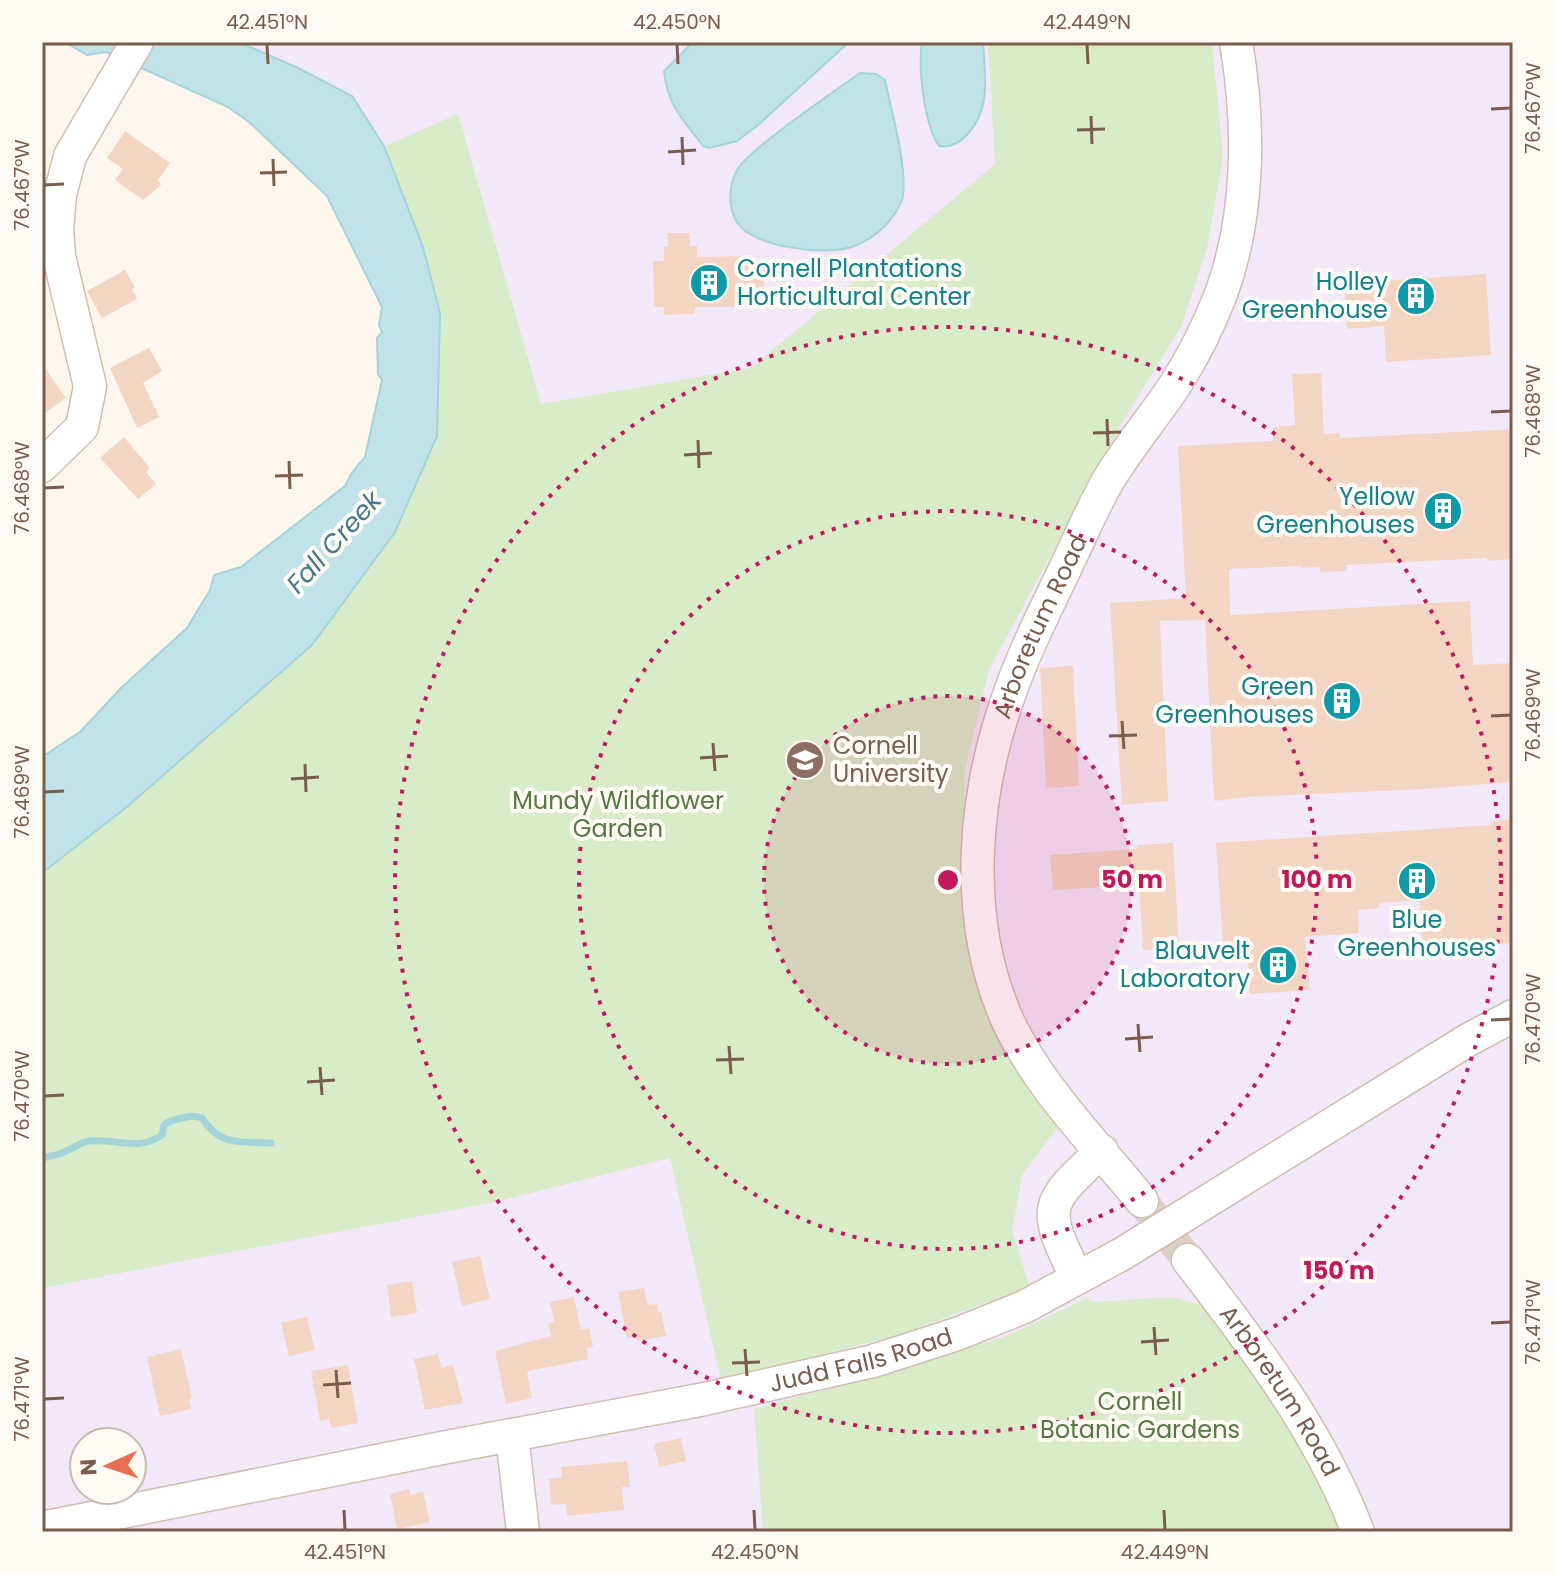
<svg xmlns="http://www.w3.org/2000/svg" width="1555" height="1574" viewBox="0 0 1555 1574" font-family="Poppins,sans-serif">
<rect width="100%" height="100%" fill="#fdf6ec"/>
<path fill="#f3e8fa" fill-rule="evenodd" d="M169 42H1513V1532H42V800L384 486 405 299 341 168ZM84 1442H132V1490H84Z"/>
<path fill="#d8ecc9" d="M988 42H1212L1223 158 1207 248 1181 327 1120 426 989 670 965 771 962 883 972 965 1014 1061 1060 1125 1022 1175 1012 1231 1030 1287 901 1334 721 1381 670 1158 495 1202 42 1288V873L128 806 395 532 423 247 384 146 458 114 541 404 751 368 995 164Z
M1171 1297 1203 1305 1274 1401 1310 1461 1341 1532H763L754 1409 909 1367 1009 1335 1087 1298 1093 1302Z"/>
<path fill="#bfe3e8" stroke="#a5d3da" stroke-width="2" d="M65 42H239L298 68 352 96 384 146 423 247 440 313 437 436 395 532 312 645 128 806 42 873V757L81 731 121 688 187 628 210 590 214 575 241 567 345 486 351 474 365 457 382 380 378 374 377 338 382 332 379 325 382 307 327 196 249 122 228 107 106 52 87 55Z
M693 42H849L757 126 737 141 709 148 703 146C682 118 668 107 664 71Z
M922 42H983C984 60 987 82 984 100 980 122 963 150 939 146 924 123 918 70 922 42Z
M860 73 876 74 885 80C891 111 907 164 903 195 902 206 892 218 885 226 876 235 867 241 855 246 827 256 765 248 743 229 727 215 728 189 736 172 745 151 837 90 860 73Z"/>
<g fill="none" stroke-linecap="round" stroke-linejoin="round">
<path stroke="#a5d3da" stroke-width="7" d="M42 1158C50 1156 59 1155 66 1151 74 1148 81 1142 89 1141 116 1138 138 1152 162 1135L164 1125C172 1119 193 1114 202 1118 221 1147 239 1141 271 1143"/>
</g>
<path fill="#f3d5c3" d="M125 131 170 163 158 180 161 185 143 200 115 180 123 169 107 158Z
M667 233H690V246H697V257L749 256 750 267 764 266V300H751V307H695V314L664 315V307H654L653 261H664V247H668Z
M125 270 135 288 132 289 137 299 102 318 87 291Z
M1486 274 1491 355 1386 362 1384 326 1347 329 1344 278 1382 276V281Z
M149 348 162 371 143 383 159 417 137 428 110 368Z
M42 364 66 398 42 415Z
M1321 373 1324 434 1339 433 1340 438 1513 429V559L1487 561V558L1346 565V571L1320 572 1319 567 1301 568V566L1229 569 1230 615 1470 601 1473 665 1513 663V782L1425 789 1249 797 1214 801 1205 620 1160 621 1168 801 1122 805 1110 603 1186 598 1178 446 1273 441V427L1295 425 1292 374Z
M124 437 150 468 146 472 156 484 138 499 100 458Z
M1073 666 1079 786 1046 788 1040 668Z
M1513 819V943L1471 946 1472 954 1423 957 1419 900 1379 903V908L1358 910 1359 933 1305 937 1310 990 1250 994 1246 941 1223 943 1216 843 1491 825V821Z
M1173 843 1179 948 1143 950 1139 885 1053 890 1050 855 1137 849V845Z
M480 1256 490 1299 462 1306 452 1262Z
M412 1281 417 1313 391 1317 387 1285Z
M644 1288 647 1305 657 1304 658 1312 661 1311 666 1336 637 1341 636 1336 627 1338 618 1292Z
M574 1297 581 1330 589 1328 593 1347 586 1348 588 1359 529 1371 527 1373 532 1398 506 1404 495 1351 551 1336 548 1323 554 1321 550 1302Z
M307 1317 315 1350 289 1356 281 1323Z
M181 1349 192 1398 189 1399 191 1409 160 1416 147 1357Z
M438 1354 441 1368 453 1365 463 1403 425 1410 414 1359Z
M348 1365 358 1423 331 1428 329 1419 320 1421 311 1371Z
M681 1438 686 1461 659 1467 654 1444Z
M627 1461 630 1487H622L624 1510 567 1516 566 1504 551 1505 549 1479 562 1477 561 1467Z
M409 1489 410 1495 423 1492 430 1522 397 1529 390 1494Z"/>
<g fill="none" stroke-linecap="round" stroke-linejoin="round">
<path stroke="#dcd0c4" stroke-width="32" stroke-dasharray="32 16" stroke-linecap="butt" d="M1142 1201 1188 1260"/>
<defs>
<g id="minor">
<path d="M42 466 82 427 90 386 59 256 57 229 60 195 70 156 137 42"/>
<path id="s1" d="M1142 1201C1095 1143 1037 1086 1006 1017 962 914 973 791 1012 687 1026 647 1046 609 1064 571 1079 540 1092 508 1109 479 1129 446 1154 417 1175 385 1193 357 1209 325 1221 294 1250 215 1250 124 1236 42"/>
<path id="s2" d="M1188 1260C1254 1346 1319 1429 1358 1532"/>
<path d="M1077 1278C1042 1207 1043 1205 1102 1151"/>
<path d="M512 1435 523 1532"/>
<path id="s3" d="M42 1528 442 1448 705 1399 873 1361 957 1334 1024 1307 1122 1254 1468 1040 1513 1016"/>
</g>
</defs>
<use href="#minor" stroke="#d1beb0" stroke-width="35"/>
<use href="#minor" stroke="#fff" stroke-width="32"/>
</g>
<path fill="none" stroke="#7a5c4d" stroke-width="3" d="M267 44 268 64M677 44 678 64M1087 44 1088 64M1491 109 1511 108M1091 116 1092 144M1077 130 1105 129M682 137 683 165M668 152 696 150M273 159 274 186M260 173 287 172M44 185 64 184M1491 412 1511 411M1107 419 1108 446M1093 433 1121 432M698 440 699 468M684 455 712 453M289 461 290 489M275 476 303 475M44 488 64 487M1491 716 1511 715M1122 721 1124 749M1109 736 1137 735M713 743 715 771M700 758 728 756M305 764 306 792M291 779 319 777M44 792 64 791M1491 1020 1511 1019M1138 1024 1140 1052M1125 1039 1153 1037M729 1046 731 1074M716 1060 744 1059M320 1067 322 1095M307 1082 335 1080M44 1096 64 1095M1491 1323 1511 1322M1154 1327 1156 1355M1141 1342 1169 1340M745 1349 747 1376M732 1363 760 1362M336 1370 338 1398M323 1385 351 1383M44 1399 64 1398M344 1510 345 1530M754 1510 755 1530M1164 1510 1165 1530"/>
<circle cx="948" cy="880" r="184" fill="#c2185b" fill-opacity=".12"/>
<g fill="none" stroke="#c2185b" stroke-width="4" stroke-dasharray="4 8">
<circle cx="948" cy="880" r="184"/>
<circle cx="948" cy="880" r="369"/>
<circle cx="948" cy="880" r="553"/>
</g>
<defs>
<symbol id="building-disc" viewBox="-11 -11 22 22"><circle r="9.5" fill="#0f9aa8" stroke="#fffaf3"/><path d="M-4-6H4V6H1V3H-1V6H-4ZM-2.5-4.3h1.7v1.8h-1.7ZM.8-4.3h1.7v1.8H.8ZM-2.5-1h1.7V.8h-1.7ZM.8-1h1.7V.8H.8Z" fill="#fff"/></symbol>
<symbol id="university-disc" viewBox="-11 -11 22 22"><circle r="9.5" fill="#8d6e63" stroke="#fffaf3"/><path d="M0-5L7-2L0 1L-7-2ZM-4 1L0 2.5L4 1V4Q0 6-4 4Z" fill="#fff"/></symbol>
</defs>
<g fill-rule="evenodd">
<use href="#building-disc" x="687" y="261" width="44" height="44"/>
<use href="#building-disc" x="1394" y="274" width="44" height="44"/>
<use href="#building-disc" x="1421" y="489" width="44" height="44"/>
<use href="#building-disc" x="1320" y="679" width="44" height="44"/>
<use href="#university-disc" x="783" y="738" width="44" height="44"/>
<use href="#building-disc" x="1395" y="859" width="44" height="44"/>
<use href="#building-disc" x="1256" y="943" width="44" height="44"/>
</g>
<g text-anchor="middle" stroke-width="8" stroke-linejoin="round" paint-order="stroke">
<g font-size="24" fill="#0d838f" stroke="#fffaf3" text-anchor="end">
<text x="737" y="277" text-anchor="start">Cornell Plantations<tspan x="737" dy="28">Horticultural Center</tspan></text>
<text x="1388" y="290">Holley<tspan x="1388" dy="28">Greenhouse</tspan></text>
<text x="1415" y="505">Yellow<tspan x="1415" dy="28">Greenhouses</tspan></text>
<text x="1314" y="695">Green<tspan x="1314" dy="28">Greenhouses</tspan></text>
<text x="1417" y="928" text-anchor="middle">Blue<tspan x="1417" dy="28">Greenhouses</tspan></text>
<text x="1250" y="959">Blauvelt<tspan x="1250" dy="28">Laboratory</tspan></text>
</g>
<g font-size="24" fill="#7a5c4d" stroke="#fffaf3">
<text dy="8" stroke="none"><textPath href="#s1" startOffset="634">Arboretum Road</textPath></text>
<text dy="8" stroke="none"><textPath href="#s3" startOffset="836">Judd Falls Road</textPath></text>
<text dy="8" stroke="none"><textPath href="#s2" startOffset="160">Arboretum Road</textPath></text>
</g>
<g font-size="24" fill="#785e54" stroke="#fffaf3" text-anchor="start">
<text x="833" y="754">Cornell<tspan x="833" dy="28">University</tspan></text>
</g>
<g font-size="24" fill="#537a41" stroke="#fffaf3">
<text x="618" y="809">Mundy Wildflower<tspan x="618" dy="28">Garden</tspan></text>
<text x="1140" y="1410">Cornell<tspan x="1140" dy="28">Botanic Gardens</tspan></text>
</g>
<g font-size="26" font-style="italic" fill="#437c86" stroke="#fffaf3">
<text transform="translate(334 542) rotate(-48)" y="9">Fall Creek</text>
</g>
</g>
<circle cx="948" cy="880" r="12" fill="#c2185b" stroke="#fffaf3" stroke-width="4"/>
<g font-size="24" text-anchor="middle" font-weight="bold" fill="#c2185b" stroke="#fffaf3" stroke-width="8" stroke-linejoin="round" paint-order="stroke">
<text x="1132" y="888">50 m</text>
<text x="1317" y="888">100 m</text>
<text x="1339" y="1279">150 m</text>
</g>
<rect width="1555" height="1574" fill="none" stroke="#fffaf3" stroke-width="88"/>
<g transform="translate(108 1466) rotate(267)"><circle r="38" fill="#fffaf3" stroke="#cabbb1" stroke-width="2"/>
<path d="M0-6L14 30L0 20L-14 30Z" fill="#e76f51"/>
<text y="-12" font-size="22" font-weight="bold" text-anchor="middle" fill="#7a5c4d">N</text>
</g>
<rect x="44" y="44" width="1467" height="1486" fill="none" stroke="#7a5c4d" stroke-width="3"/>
<g font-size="20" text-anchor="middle" fill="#7a5c4d">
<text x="267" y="29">42.451°N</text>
<text x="677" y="29">42.450°N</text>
<text x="1087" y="29">42.449°N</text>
<text transform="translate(1533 108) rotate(-90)" y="7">76.467°W</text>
<text transform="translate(22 185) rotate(-90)" y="7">76.467°W</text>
<text transform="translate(1533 411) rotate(-90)" y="7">76.468°W</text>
<text transform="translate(22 488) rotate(-90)" y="7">76.468°W</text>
<text transform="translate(1533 715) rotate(-90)" y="7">76.469°W</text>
<text transform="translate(22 792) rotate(-90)" y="7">76.469°W</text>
<text transform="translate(1533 1019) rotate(-90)" y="7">76.470°W</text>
<text transform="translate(22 1096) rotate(-90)" y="7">76.470°W</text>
<text transform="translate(1533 1322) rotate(-90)" y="7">76.471°W</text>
<text transform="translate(22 1399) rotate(-90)" y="7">76.471°W</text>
<text x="345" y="1559">42.451°N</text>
<text x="755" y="1559">42.450°N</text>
<text x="1165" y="1559">42.449°N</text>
</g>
</svg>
